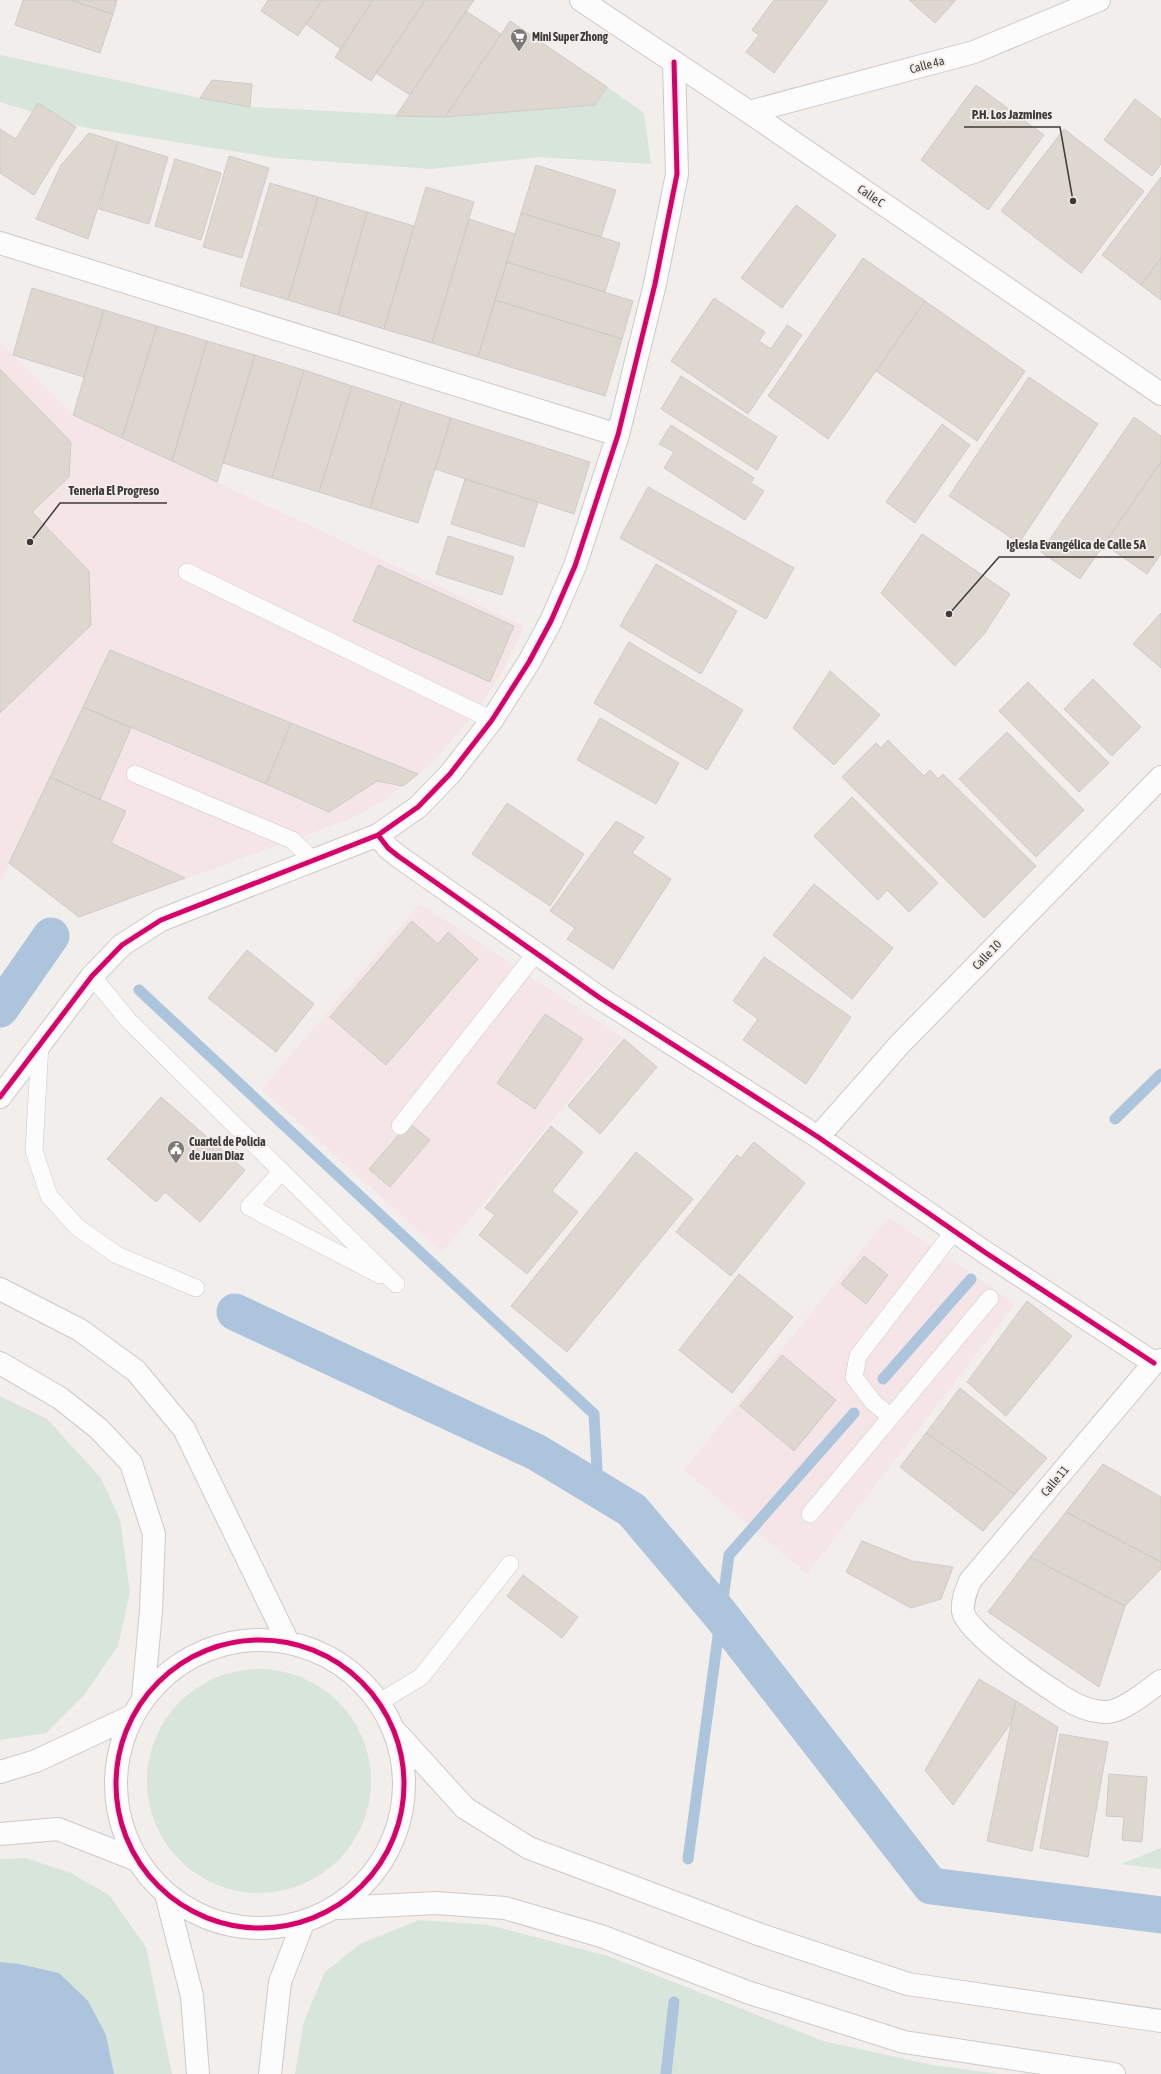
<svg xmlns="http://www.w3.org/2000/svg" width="1161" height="2074" viewBox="0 0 1161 2074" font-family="'Asap Condensed',sans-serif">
<rect width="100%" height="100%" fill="#f1eeec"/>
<path fill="#f5e5e6" d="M0 342 73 415 524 626 501 674 476 712 438 756 418 774 386 799 347 820 79 917 10 863 0 882Z
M420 904 622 1037 442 1252 262 1089Z
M889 1217 1015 1304 807 1574 684 1470Z"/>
<path fill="#d7e5da" d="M0 55 200 98 250 107 445 117 595 105 607 87 644 113 651 164 539 157 431 169 277 158 82 127 0 102Z
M0 1396 47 1419 101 1478 120 1520 130 1592 118 1646 84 1695 46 1733 0 1740Z
M147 1781a112 112 0 1 1 224 0a112 112 0 1 1-224 0Z
M1161 1848V1869L1121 1864Z
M25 1858 71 1873 109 1895 146 1947 172 2074H114L106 2035 19 1964 0 1962V1859Z
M419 1920 489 1925 608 1956 823 2041 932 2065 1000 2074H295L304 2021 325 1972 360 1944Z"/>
<path fill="#acc5dd" d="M0 1962 19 1964 59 1973 88 2001 106 2035 114 2074H0Z"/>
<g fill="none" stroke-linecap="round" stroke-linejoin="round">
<path stroke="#acc5dd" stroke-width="11" d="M139 990 594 1414 598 1489
M1115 1119 1161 1074
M883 1379 971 1279
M688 1859 729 1555 854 1413
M666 2074 674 2002"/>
<path stroke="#acc5dd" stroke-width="37" d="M0 1009 51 936
M235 1312 536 1452 632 1510 720 1614 931 1886 1161 1915"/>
</g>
<path fill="#ded7cf" stroke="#cdcbc9" d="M23 0H70L113 14 100 53 15 25Z
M70 0H117L113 14Z
M268 0H322L298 36 261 11Z
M322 0H373L341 49 306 24Z
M373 0H425L371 81 335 57Z
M425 0H474L410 95 376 73Z
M774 0H828L774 73 746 52 759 35 752 30Z
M909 0H956L935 23Z
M466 11 501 34 445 117 396 116Z
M510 21 607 87 595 105 445 117Z
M212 80 252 84 250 107 200 98Z
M976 85 1044 135 988 210 921 160Z
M1135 99 1161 119V164L1152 176 1104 140Z
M38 103 76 127 34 195 0 173V129L16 139Z
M1064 129 1144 191 1081 273 1001 211Z
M89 133 118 142 88 239 36 219 61 165Z
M118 142 168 157 149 224 99 209Z
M229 156 269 168 242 258 203 247Z
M175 159 221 173 201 240 155 226Z
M536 165 616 190 601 237 521 213Z
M1161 177V258L1141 285 1102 255Z
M270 183 318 197 288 300 240 286Z
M426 187 474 202 432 343 384 329Z
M318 197 367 212 338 315 288 300Z
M796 205 836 235 782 308 741 278Z
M367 212 414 226 384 329 338 315Z
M521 213 620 243 605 292 507 262Z
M469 219 515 234 478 357 432 343Z
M863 258 925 301 828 439 768 396Z
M1161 258V300L1141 285Z
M507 262 633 301 622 339 495 300Z
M32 288 104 310 84 377 13 355Z
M714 298 765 332 759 341 771 349 787 325 802 335 748 414 671 361Z
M495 300 622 339 605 396 478 357Z
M925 301 1025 371 977 441 876 371Z
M104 310 157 326 122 438 73 415Z
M157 326 207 341 172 461 122 438Z
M207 341 255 355 217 482 172 461Z
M255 355 304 370 272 478 223 463Z
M0 369 71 442 69 477 32 512 89 571 91 625 0 713Z
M304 370 352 386 319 492 272 478Z
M681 376 777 437 757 470 661 409Z
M1029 377 1098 424 1019 543 949 496Z
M352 386 402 402 370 508 319 492Z
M402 402 451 418 418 523 370 508Z
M1134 417 1161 436V462L1080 579 1041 552Z
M451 418 590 462 574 514 435 469Z
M942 424 970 445 915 523 886 502Z
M671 425 754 478 751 483 764 491 745 520 664 468 674 452 659 444Z
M1161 462V554L1147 574 1104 544Z
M465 479 538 502 524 547 451 524Z
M648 487 794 568 766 619 620 538Z
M922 534 1010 594 984 634 955 666 881 593Z
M448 536 514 557 502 595 436 574Z
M656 564 737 611 701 674 620 626Z
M378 565 514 626 490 682 353 621Z
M1161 613V668L1133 644Z
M629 642 743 710 707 770 594 703Z
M110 650 291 723 266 784 83 707Z
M830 671 880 715 834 765 793 728Z
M1093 679 1141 727 1112 756 1064 709Z
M1028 682 1109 763 1079 792 999 711Z
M83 707 131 728 100 800 50 777Z
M600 718 679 763 656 804 577 760Z
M291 723 418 774 403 786 377 781 329 812 266 784Z
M1007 732 1084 810 1036 857 959 779Z
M888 740 924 776 930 770 938 779 943 774 1036 866 984 918 842 777 876 743 881 748Z
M50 777 126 811 111 843 185 878 79 917 9 863Z
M852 797 938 883 909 912 887 890 878 900 814 836Z
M507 803 584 854 550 906 472 854Z
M616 821 644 837 632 853 671 879 613 969 567 939 575 928 550 911Z
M814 884 893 948 852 999 773 935Z
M412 921 438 944 448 932 478 959 386 1065 330 1017Z
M247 950 314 1004 276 1052 208 998Z
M764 957 851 1017 806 1084 743 1040 758 1019 733 1001Z
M545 1014 583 1039 535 1109 497 1083Z
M624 1039 657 1067 600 1134 568 1106Z
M161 1097 245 1170 200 1222 165 1192 156 1202 107 1159Z
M409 1123 430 1140 390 1187 369 1169Z
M551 1126 583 1152 552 1191 578 1212 527 1274 479 1235 495 1215 485 1208Z
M754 1142 805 1183 731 1276 676 1232 737 1155 741 1158Z
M636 1152 693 1199 567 1352 511 1306Z
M864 1256 888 1275 866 1304 841 1284Z
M739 1274 793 1317 732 1393 679 1350Z
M1027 1301 1072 1336 1006 1416 967 1382Z
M782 1355 836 1400 794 1451 740 1406Z
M960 1388 1047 1458 1015 1494 926 1433Z
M926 1433 1015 1494 983 1531 900 1467Z
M1103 1464 1161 1497V1562L1066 1512Z
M1066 1512 1161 1562V1569L1125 1606 1030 1557Z
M862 1541 912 1561 953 1567 941 1599 911 1608 846 1572Z
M1030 1557 1125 1606 1099 1687 988 1612Z
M523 1575 578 1617 562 1638 507 1596Z
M979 1679 1016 1701 1011 1723 953 1805 925 1770Z
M1016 1701 1058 1727 1032 1851 987 1841Z
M1060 1734 1108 1742 1088 1857 1040 1848Z
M1109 1774 1147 1777 1142 1842 1122 1840 1124 1817 1106 1816Z"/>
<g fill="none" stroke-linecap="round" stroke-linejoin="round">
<defs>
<path id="service" d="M187 572 492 720
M135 774 292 840 313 860
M92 976 128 1020 396 1284
M40 1044 34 1151 49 1196 77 1227 117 1255 196 1288
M400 1126 536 953
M282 1171 249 1207 380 1275
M891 1417 873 1402 854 1377 858 1356 954 1231
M810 1514 990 1298
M378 1703 421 1677 510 1564"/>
<path id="minor" d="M749 112 974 52 1099 0
M0 243 618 435
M378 835 388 848 398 856 600 998 818 1137 986 1253 1154 1363
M0 1097 92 976 122 945 161 920 378 835 418 807 450 774 492 720 529 662 551 621 575 566 618 435 655 284 677 174 674 62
M818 1137 900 1044 1161 777
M0 1289 80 1330 136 1371 184 1429 288 1642
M1161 1360 1154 1363 970 1581C966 1591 962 1600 963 1611 965 1632 1043 1684 1063 1697 1075 1705 1089 1711 1103 1712 1121 1714 1147 1691 1161 1681
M0 1363 60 1398 99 1429 131 1463 154 1534 151 1611 143 1698
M116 1784a144 144 0 1 1 288 0a144 144 0 1 1-288 0Z
M396 1732 465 1808 529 1848 612 1879 758 1934 908 1984 1161 2021
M0 1772 36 1761 132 1716
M0 1834 58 1829 137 1860
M166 1894 192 1996 198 2074
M338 1908 436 1903 505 1908 601 1936 747 1992 904 2042 1114 2074
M270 2074 280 1982 303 1923"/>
<path id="tertiary" d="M581 0 749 112 1161 394"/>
</defs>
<use href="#service" stroke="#cccac9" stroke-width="18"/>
<use href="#minor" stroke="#cccac9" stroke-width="24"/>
<use href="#tertiary" stroke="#cccac9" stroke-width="24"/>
<use href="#service" stroke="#fdfcfc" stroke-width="17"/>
<use href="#minor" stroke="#fdfcfc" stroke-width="22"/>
<use href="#tertiary" stroke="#fdfcfc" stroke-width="22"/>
<defs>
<path id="cycleway" d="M378 835 388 848 398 856 600 998 818 1137 986 1253 1154 1363
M0 1097 92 976 122 945 161 920 378 835 418 807 450 774 492 720 529 662 551 621 575 566 618 435 655 284 677 174 674 62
M116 1784a144 144 0 1 1 288 0a144 144 0 1 1-288 0Z"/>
</defs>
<use href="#cycleway" stroke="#f3eeea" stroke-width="8"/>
<use href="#cycleway" stroke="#d6006c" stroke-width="5"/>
</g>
<defs>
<symbol id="supermarket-pin" viewBox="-11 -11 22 30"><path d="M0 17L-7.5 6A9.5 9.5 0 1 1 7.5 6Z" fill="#7b7a78" stroke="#f3eeea"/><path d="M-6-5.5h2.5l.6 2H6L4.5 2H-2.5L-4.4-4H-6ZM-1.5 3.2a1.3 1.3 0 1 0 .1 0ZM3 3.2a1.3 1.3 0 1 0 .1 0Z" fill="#fff"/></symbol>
<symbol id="civic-pin" viewBox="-11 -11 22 30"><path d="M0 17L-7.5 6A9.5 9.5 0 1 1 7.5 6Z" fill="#7b7a78" stroke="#f3eeea"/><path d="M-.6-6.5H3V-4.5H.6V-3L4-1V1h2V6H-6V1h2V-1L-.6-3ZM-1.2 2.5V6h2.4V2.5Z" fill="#fff"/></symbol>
</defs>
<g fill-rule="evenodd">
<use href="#supermarket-pin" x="509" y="27" width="20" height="27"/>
<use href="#civic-pin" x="166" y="1139" width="20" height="27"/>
</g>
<g text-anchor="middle" stroke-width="4" stroke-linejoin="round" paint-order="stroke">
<g font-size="12" font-weight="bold" fill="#3c3b39" stroke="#f3eeea" text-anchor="start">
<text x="532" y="41">Mini Super Zhong</text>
<text x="189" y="1146">Cuartel de Policia<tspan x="189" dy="14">de Juan Diaz</tspan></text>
</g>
<g font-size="12" fill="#3c3b39" stroke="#f3eeea">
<text transform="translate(927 65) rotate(-15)" y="4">Calle 4a</text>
<text transform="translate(871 196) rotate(34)" y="4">Calle C</text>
<text transform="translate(987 955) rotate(-46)" y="4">Calle 10</text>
<text transform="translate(1055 1481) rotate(-50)" y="4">Calle 11</text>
</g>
</g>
<path fill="none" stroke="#3c3b39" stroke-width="1.5" d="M1073 201L1060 127H964M30 542L60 503H167M949 614L999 557H1154"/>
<g fill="#3c3b39" stroke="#f3eeea" stroke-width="1.5">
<circle cx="1073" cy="201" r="4"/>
<circle cx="30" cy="542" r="4"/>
<circle cx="949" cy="614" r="4"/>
</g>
<g font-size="13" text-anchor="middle" font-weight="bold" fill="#3c3b39" stroke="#f3eeea" stroke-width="4" stroke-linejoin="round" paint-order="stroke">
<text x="1012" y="119">P.H. Los Jazmines</text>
<text x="114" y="495">Teneria El Progreso</text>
<text x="1076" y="549">Iglesia Evangélica de Calle 5A</text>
</g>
</svg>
